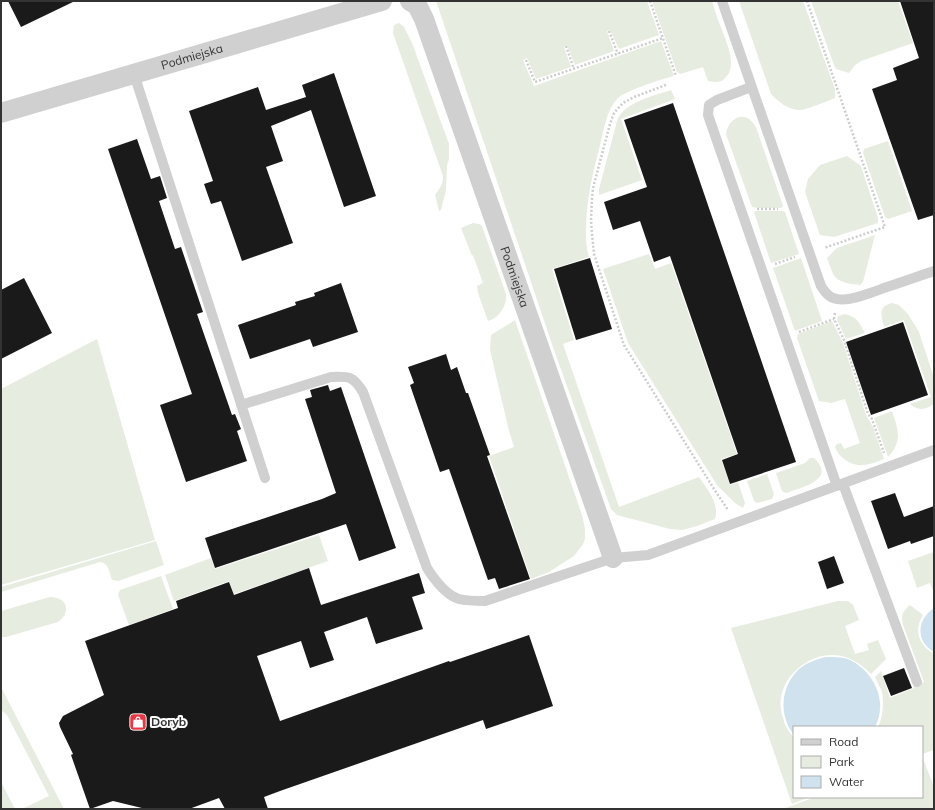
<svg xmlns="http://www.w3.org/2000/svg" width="935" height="810" viewBox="0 0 935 810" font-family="Mulish,sans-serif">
<rect width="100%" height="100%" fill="#fff"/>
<path fill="#e6ecdf" d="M436 1H647L659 35 619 49 610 30 607 31 614 51 575 65 567 45 564 47 571 67 536 79 527 58 523 60 534 86 661 41 674 76C660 80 626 90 617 99 606 111 604 130 600 145 593 173 586 200 586 230 586 239 586 248 589 257L552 269 574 340 563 344 619 507 699 477C707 489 720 504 715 519L697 526 682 530 670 529 617 515 611 509 553 347Z
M652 1H712C715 11 718 21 722 30 727 44 739 68 723 80 718 83 714 82 708 81L703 67 680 74 677 72Z
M739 1H803L835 89V98C828 101 804 111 798 110 787 109 779 102 771 94Z
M811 1H898L913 43 861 61 855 65 849 73 836 69 834 65Z
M399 23 404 27 412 43 449 144V159L447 165 446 190 441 210 439 211 435 195C440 188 443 185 443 176L393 33 394 25Z
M671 90 675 99 621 119 642 180 599 195V189L617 121C624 102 653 96 671 90Z
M739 117C748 116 751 120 756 127L783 206 781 208H758L752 207 726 134C728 125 731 120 739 117Z
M888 141 912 211 888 219 885 217 863 153 864 149Z
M847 156 861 166 878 218V223L834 237 820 235 805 192 808 179 820 165Z
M755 211H781L785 212 799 254 771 263 754 212Z
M473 223 479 224 482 226 506 294C507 302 503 311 497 316 495 318 491 320 488 321L478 293 477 286 483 283 473 255 472 256 463 233 461 228Z
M875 235 863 282 860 285C851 284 838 283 833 274 831 269 829 263 827 258L837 248Z
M649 254 655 269 671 263 737 454 721 459 730 485 738 482 745 503 743 508 735 503 717 485 628 343 603 269Z
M801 258 822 321 795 331 773 268Z
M892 303 899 305 908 314 919 332 934 378V404C926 410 918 411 910 404L931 397 904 320 884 327C881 316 878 306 892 303Z
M845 314C857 317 859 322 865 333L846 339 837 320 838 316Z
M515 320 582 515 585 529V539L583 544 574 556 549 572 531 579 489 456 514 447 509 431 490 350 491 335Z
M832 321 843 343 866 415 873 427 884 459C871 464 860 469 847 461 841 457 838 454 835 447L837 444 841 443 844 449 860 443 845 399 831 403 819 401 797 338 798 334Z
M97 339 155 540 1 585V389Z
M892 411C898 430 903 441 888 457L874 418Z
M810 458H814C837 480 802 487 786 493L782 491 776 473 805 463Z
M767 474 774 494 772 499 757 503 754 501 747 481Z
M319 535 328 561 234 594 229 581 174 601 165 575 211 558 215 569Z
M156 541 164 565 118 581 112 580C109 572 109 563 100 562L1 592V587Z
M934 552V593L930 583 917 588 908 561Z
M161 576 173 609 129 625 118 595 120 590Z
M50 597C67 597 72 612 58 622L6 637H1V611Z
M838 601H848L853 605 859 620 845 626 855 654 869 650 867 644 878 640 886 659 871 674C858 660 841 652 822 656 795 663 773 689 783 718 784 724 787 729 791 734 792 735 794 738 794 739 795 743 794 750 794 754 794 769 794 783 794 797H810L792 804 731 628Z
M910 605 923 615C913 631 919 645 934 654V750L922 754V727H878C883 717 884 703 882 692 880 687 877 682 875 677L881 671 890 698 914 688 913 686 924 682 903 625C901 615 902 612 910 605Z
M1 687 64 809H22L49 796 7 715 1 710Z
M922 756 934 787V809H783L815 797H922Z
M1 782 15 809H1Z"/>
<path fill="#cfe2ee" d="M934 608V652C915 641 917 619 934 608Z
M826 657C833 657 841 657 848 659 873 670 889 701 875 727H794V735C779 716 780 688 798 670 806 663 816 659 826 657Z"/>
<path fill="#1a1a1a" d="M8 1H75L21 27Z
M900 1H934V215L918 220 872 89 897 80 893 68 919 58Z
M334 73 376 196 344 207 311 110 271 126 283 161 266 167 293 243 242 261 221 201 211 204 204 184 213 181 189 111 258 87 266 110 306 97 302 85Z
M673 103 796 462 730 484 722 460 738 454 670 256 654 262 640 221 613 230 604 202 647 187 624 120Z
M137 139 151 179 160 176 167 198 159 201 175 249 181 247 203 312 197 314 232 415 235 414 241 429 237 431 247 461 186 482 160 405 192 394 108 149Z
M590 258 612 329 576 340 554 269Z
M24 278 52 333 1 359V290Z
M341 283 358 332 313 347 310 339 250 359 238 325 296 305 295 302 315 296 314 293Z
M903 322 928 395 871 415 846 342Z
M446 354 451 370 457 367 466 393H468L490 455 487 456 530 579 499 589 495 578 488 580 449 469 440 472 410 385 414 383 408 367Z
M328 385 330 391 341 387 396 548 359 561 346 524 215 568 205 538 322 499 336 493 305 399 312 397 310 390Z
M895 493 904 517 934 506V536L911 544 910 541 888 549 871 501Z
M834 556 844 583 827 589 818 562Z
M309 568 321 605 419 573 425 593 412 597 423 629 376 644 367 617 324 632 334 660 310 668 301 641 257 656 280 721 449 661 450 662 529 635 553 706 486 729 483 720 280 791 264 797 268 809H225L219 798 189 809H146L113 801 90 809 71 755 73 754 60 727 59 723 63 716 104 695 85 641 178 608 176 601 229 582 234 595Z
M904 668 912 688 891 696 883 676Z"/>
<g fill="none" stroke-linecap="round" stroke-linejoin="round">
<path stroke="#cdcdcd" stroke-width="2.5" stroke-dasharray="2 2" stroke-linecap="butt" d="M650 1 676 76
M807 1 885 227 824 248
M609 31 618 54
M566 46 574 69
M526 60 535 82 663 38
M666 85 634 97 623 103 614 113 610 124 593 188 592 198 591 220 592 234 594 254 624 345 714 489 728 510
M757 209H778
M775 264 795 257
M835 313 834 319 844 340 868 414 872 419 884 453
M799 332 834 319"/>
<path stroke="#d0d0d0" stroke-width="10" d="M722 1 821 286C825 292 829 298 837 299 850 302 875 291 887 287 903 282 918 276 934 271
M134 74 265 478
M751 87 717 100 709 105 708 115 837 486
M241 405 331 377C349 376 353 376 363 392L427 568C434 579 446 595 459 599 467 601 476 601 485 601L613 558 648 555 934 450
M843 484 917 682"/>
<g stroke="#d0d0d0" stroke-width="20">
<path id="s1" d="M410 1 417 5 424 19 613 558"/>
<path id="s2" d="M1 113 382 1"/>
</g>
</g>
<defs>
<symbol id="shop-square" viewBox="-11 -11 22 22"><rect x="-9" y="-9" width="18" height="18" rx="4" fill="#e63946" stroke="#fff"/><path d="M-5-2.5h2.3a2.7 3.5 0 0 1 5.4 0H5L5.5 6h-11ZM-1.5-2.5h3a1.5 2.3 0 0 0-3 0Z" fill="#fff"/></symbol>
</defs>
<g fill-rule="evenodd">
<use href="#shop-square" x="128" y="712" width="20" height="20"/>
</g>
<g text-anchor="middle" stroke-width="4" stroke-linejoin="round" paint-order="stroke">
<g font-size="12" fill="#333" stroke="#fff">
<text dy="4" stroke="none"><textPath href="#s2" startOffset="199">Podmiejska</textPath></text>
<text dy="4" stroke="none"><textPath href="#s1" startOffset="297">Podmiejska</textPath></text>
</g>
<g font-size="12" font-weight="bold" fill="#333" stroke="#fff" text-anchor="start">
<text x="151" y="726">Doryb</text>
</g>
</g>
<rect width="935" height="810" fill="none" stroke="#333333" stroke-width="4"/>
<rect x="793" y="726" width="130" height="72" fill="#ffffff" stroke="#adadad"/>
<rect x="801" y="739" width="20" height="6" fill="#d0d0d0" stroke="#adadad"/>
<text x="829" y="746" font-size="12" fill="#333333">Road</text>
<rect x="801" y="756" width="20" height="12" fill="#e6ecdf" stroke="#adadad"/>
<text x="829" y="766" font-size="12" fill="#333333">Park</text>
<rect x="801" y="776" width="20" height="12" fill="#cfe2ee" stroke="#adadad"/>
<text x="829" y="786" font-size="12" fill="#333333">Water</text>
</svg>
